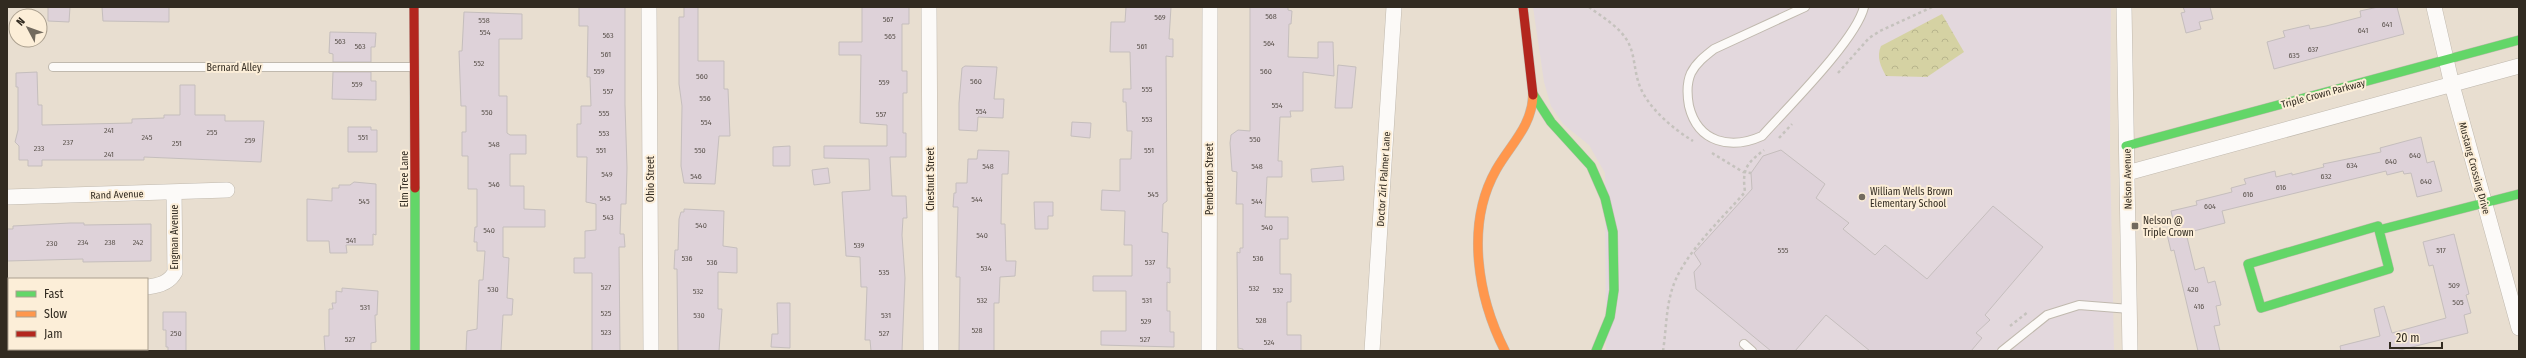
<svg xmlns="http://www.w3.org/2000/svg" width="2526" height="358" viewBox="0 0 2526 358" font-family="'Fira Sans Condensed',sans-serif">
<defs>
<pattern id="park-crowns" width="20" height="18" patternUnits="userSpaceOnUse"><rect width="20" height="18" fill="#d5d2a3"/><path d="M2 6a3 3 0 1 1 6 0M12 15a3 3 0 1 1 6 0" fill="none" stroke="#b7b48c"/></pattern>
</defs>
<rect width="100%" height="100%" fill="#e8ded0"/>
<path fill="#e3d8dd" d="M1533 7H2111L2110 150 2114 351H1606L1605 173 1589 145 1563 124 1551 106 1544 82Z"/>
<path fill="url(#park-crowns)" d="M1942 14 1964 52 1927 77 1886 76C1881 67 1876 57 1881 46Z"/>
<path fill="#ded2d9" stroke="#c5bebd" d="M48 7H70L69 22 48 21Z
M102 7H169V22L103 21Z
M579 7H625V105L627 168 626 204H621L620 234H624L625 247H619L620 351H592V273H574V258H585V231L596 230V204L586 202 587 157H577V124H581V106H591L590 77H587L588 26H579Z
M684 7H698V61H724V89H728L730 136H719L715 184 684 183 681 166 682 106 679 84V17H684Z
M862 7H909V24H902V71H907V93H903V133H906V157H890L892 196H906L907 218H903L902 235 905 278 902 351H871L870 340H865L867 287H861L860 257 846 256 842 192 870 190 869 159 824 158V146H887V125L860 123 861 55H839V42H862Z
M1126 7H1171L1169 39H1173V57L1166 56 1167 201 1163 204 1162 232 1168 233 1167 268H1170V283L1167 282V311H1170V332H1174V347L1101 345V331H1126V291H1093V276H1132V245H1124L1125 211 1101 210 1102 190 1120 191V159H1131L1132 131H1127L1126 102H1123V89H1131L1130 52H1110L1111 22H1125Z
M1250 7H1288V10L1292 11 1291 24H1289L1288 57 1318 58V42H1333L1334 76 1303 72V111H1290L1291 117H1280L1278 161H1282V177H1267L1265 217H1288V239H1280V274H1291V302H1287V335H1301V351H1243V349L1238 348 1237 252 1240 253V248H1243V204H1236L1237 172 1232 171 1230 143 1231 135 1238 130 1250 131Z
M2183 7H2210L2213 19 2199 22 2201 29 2186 33 2181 13 2185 12Z
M2378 7H2397L2404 34 2274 69 2267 42 2285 37 2283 31 2309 25 2310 29 2326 26 2361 17 2360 11Z
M464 12 522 14V39H499V96H507V133L510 135H526V154H510V186H524V209L545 210V227H503V257L509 258 507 298 513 299 512 315H503L501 351H466L467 331 477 329 479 280H483L485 251H477V242H474L475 227H477V189H468V156H462V132H466V106H461L459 51H462Z
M330 32 376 33 375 47H371V62H333V54L329 53Z
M1338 65 1356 67 1352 108H1335Z
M965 66 997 67 994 99H1004L1003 118 978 117 977 131 959 130V103L962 68Z
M37 72 38 105H42V125L132 123V119L164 118V115H180V85H195V115H225V121H264L261 162 144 157V160H42V166H28V160H19V146L15 142 18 130V87H16V73Z
M333 72H371V81H376V100L332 99Z
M1072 122 1091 123 1090 138 1071 136Z
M348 127H371V130H377V152H348Z
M2421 137 2427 163 2434 161 2442 191 2417 197 2411 173 2404 174 2403 171 2387 175 2386 171 2222 211 2225 223 2186 233 2195 270 2204 267 2208 283 2215 281 2221 305 2216 306 2220 325 2214 326 2220 351H2198L2174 250 2171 251 2166 230 2175 228 2171 211 2197 205 2196 201 2232 192 2231 188 2246 184 2244 179 2275 171 2276 177 2292 173V175L2324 167 2323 164 2381 152 2380 148Z
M790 146V166H773V147Z
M978 150 1009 151 1008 174H1002L1001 224H1005L1006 261H1016L1015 276 1000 277 999 303H994V351H959L960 277H956L958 207H953L954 193H956V183H967L968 159H977Z
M1781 150 1825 184 1816 198 1849 223 1843 229 1875 255 1885 245 1927 279 1993 206 2043 247 1985 315 1990 320 1976 333 1982 338 1971 351H1870L1826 315 1795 351H1771L1696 289 1694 272 1701 264 1694 253 1752 189 1751 173 1763 156Z
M1343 166 1344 180 1312 182 1311 169Z
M828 168 830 183 814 185 812 170Z
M354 182 376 184V235L373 234V245H346L347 253H330L329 241H307V199L332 201V188H339V185H350Z
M1034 202H1053V216H1048V229H1035Z
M684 209 724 211 723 246 737 248V273L718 272V309H722L719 351H678L677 269H674L675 250H678L679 219 681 212H684Z
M70 223H84V225L151 224V261L83 262V259L7 261V229H13V226Z
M2454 234 2469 294 2466 295 2471 313 2464 315 2468 333 2396 351H2341L2340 346 2380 336 2374 309 2384 306 2392 333 2446 318 2433 265 2429 266 2423 242Z
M342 288 378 291 377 315H375L376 342 371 343V351H325L324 336H329V309H333L332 303H336V291L342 292Z
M777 303H790V348L771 347 772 334H778Z
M163 312H186V351H168V347H166V330H163Z"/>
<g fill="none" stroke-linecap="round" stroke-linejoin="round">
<defs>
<path id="lane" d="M1805 7 1714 49C1705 56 1696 63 1691 73 1686 84 1687 95 1689 106 1698 143 1731 150 1762 136 1787 108 1856 40 1864 7
M53 67H413
M1744 344 1752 351
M126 349V351
M2002 351 2047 315 2079 305 2130 309"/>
<path id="street" d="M649 7 651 351
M929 7 931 351
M2124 7 2130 351
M2434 7 2452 85 2519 328
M2127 173 2519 66
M7 197 227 190
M147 287C158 286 170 282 175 272L174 192
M7 289H9
M1209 351 1210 7
M1372 351 1394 7"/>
<path id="fast" d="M1533 94 1551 122 1591 166 1605 198 1613 232 1614 290 1610 317 1596 351
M2126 146 2519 40
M415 188V351
M2379 230 2389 269 2261 308 2248 264 2378 226 2379 230 2519 194"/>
<path id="slow" d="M1505 351C1478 298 1465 225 1496 170 1511 144 1532 126 1533 95"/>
<path id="jam" d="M414 7 415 188
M1523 7 1533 95"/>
</defs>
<use href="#lane" stroke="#c0b9ae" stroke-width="10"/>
<use href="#street" stroke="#c0b9ae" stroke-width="16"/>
<use href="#fast" stroke="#c0b9ae" stroke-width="10"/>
<use href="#slow" stroke="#c0b9ae" stroke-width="10"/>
<use href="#jam" stroke="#c0b9ae" stroke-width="10"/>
<path stroke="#c5c2bd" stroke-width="2.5" stroke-dasharray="3 3" stroke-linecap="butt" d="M1589 7C1602 17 1620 27 1628 42 1635 55 1634 70 1639 84 1647 107 1672 128 1693 141
M1838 73 1869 38 1880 31 1932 7
M1779 138 1792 124
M1712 153 1743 172 1751 173
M2010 326 2028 312
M1663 351C1666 332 1666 311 1671 293 1680 257 1721 220 1745 192 1742 169 1746 164 1764 150"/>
<use href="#lane" stroke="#fcfaf8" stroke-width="8"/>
<use href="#street" stroke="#fcfaf8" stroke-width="15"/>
<use href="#fast" stroke="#63d668" stroke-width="9"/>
<use href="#slow" stroke="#ff974d" stroke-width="9"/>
<use href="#jam" stroke="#b3261e" stroke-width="9"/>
</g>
<g fill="#726a5e" stroke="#fceed8" stroke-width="1.5">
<circle cx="1862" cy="197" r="4"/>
<rect x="2131" y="222" width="8" height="8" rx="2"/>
</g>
<g text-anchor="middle" stroke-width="4" stroke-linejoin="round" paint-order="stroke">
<g font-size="8" fill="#5d554f">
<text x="1271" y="19">568</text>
<text x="1160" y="20">569</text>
<text x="888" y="22">567</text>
<text x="484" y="23">558</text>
<text x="2387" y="27">641</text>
<text x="2363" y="33">641</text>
<text x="485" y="35">554</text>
<text x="608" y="38">563</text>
<text x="890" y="39">565</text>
<text x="340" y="44">563</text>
<text x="1269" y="46">564</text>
<text x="360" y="49">563</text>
<text x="1142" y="49">561</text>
<text x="2313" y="52">637</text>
<text x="606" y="57">561</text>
<text x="2294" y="58">635</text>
<text x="479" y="66">552</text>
<text x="599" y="74">559</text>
<text x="1266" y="74">560</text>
<text x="702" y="79">560</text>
<text x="976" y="84">560</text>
<text x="884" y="85">559</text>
<text x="357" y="87">559</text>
<text x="1147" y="92">555</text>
<text x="608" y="94">557</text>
<text x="705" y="101">556</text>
<text x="1277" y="108">554</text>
<text x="981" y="114">554</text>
<text x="487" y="115">550</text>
<text x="604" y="116">555</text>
<text x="881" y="117">557</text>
<text x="1147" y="122">553</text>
<text x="706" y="125">554</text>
<text x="109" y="133">241</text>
<text x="212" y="135">255</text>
<text x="604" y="136">553</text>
<text x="147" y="140">245</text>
<text x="363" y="140">551</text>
<text x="1255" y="142">550</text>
<text x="250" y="143">259</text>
<text x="68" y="145">237</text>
<text x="177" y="146">251</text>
<text x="494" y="147">548</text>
<text x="39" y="151">233</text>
<text x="601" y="153">551</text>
<text x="700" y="153">550</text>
<text x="1149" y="153">551</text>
<text x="109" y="157">241</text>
<text x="2415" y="158">640</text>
<text x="2391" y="164">640</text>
<text x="2352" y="168">634</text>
<text x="988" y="169">548</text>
<text x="1257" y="169">548</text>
<text x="607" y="177">549</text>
<text x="696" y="179">546</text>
<text x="2326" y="179">632</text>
<text x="2426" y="184">640</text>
<text x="494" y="187">546</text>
<text x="2281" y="190">616</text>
<text x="1153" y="197">545</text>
<text x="2248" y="197">616</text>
<text x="605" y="201">545</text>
<text x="977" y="202">544</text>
<text x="364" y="204">545</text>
<text x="1257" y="204">544</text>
<text x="2210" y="209">604</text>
<text x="608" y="220">543</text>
<text x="701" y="228">540</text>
<text x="1267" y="230">540</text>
<text x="489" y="233">540</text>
<text x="982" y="238">540</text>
<text x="351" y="243">541</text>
<text x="83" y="245">234</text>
<text x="110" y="245">238</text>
<text x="138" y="245">242</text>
<text x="52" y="246">230</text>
<text x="859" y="248">539</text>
<text x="1783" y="253">555</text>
<text x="2441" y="253">517</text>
<text x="687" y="261">536</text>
<text x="1258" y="261">536</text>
<text x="712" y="265">536</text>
<text x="1150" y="265">537</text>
<text x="986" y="271">534</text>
<text x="884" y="275">535</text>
<text x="2454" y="288">509</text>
<text x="606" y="290">527</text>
<text x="1254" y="291">532</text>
<text x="493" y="292">530</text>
<text x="2193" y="292">420</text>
<text x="1278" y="293">532</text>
<text x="698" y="294">532</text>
<text x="982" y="303">532</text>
<text x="1147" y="303">531</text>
<text x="2458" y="305">505</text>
<text x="2199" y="309">416</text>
<text x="365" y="310">531</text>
<text x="606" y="316">525</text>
<text x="699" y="318">530</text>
<text x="886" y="318">531</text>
<text x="1261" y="323">528</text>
<text x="1146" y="324">529</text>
<text x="977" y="333">528</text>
<text x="606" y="335">523</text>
<text x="176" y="336">250</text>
<text x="884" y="336">527</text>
<text x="350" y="342">527</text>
<text x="1145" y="342">527</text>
<text x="1269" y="345">524</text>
</g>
<g font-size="10" fill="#322b21" stroke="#fceed8">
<text x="234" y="71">Bernard Alley</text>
<text transform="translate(2323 93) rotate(-15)" y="4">Triple Crown Parkway</text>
<text transform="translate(2475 168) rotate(75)" y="4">Mustang Crossing Drive</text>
<text transform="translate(404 179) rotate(-90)" y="4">Elm Tree Lane</text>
<text transform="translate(650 179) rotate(-90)" y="4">Ohio Street</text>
<text transform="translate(930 179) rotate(-90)" y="4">Chestnut Street</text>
<text transform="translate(1209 179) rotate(-90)" y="4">Pemberton Street</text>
<text transform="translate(1383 179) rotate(-86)" y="4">Doctor Zirl Palmer Lane</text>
<text transform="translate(2127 179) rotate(-91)" y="4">Nelson Avenue</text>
<text transform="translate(117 194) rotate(-2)" y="4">Rand Avenue</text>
<text transform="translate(174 237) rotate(-90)" y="4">Engman Avenue</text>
</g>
<g font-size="10" fill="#322b21" stroke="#fceed8" text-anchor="start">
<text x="1870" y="195">William Wells Brown<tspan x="1870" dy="12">Elementary School</tspan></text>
<text x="2143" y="224">Nelson @<tspan x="2143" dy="12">Triple Crown</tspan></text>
</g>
</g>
<rect width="2526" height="358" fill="none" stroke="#322b21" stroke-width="16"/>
<rect x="8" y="278" width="140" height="72" fill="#fceed8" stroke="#aba08f"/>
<rect x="16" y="291" width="20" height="6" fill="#63d668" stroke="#aba08f"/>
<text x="44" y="298" font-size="12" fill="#322b21">Fast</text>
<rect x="16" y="311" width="20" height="6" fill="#ff974d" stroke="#aba08f"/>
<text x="44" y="318" font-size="12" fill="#322b21">Slow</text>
<rect x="16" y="331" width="20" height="6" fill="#b3261e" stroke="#aba08f"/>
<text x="44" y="338" font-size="12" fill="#322b21">Jam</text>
<g transform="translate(28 28) rotate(311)"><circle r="19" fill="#fceed8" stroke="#aba08f"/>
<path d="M0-3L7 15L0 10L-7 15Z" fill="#726a5e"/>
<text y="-6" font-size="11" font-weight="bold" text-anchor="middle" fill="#322b21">N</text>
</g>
<path d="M2390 342v6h52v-6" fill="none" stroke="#322b21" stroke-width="2"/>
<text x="2396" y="342" font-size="12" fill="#322b21" stroke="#fceed8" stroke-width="3" paint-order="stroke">20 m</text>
</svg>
